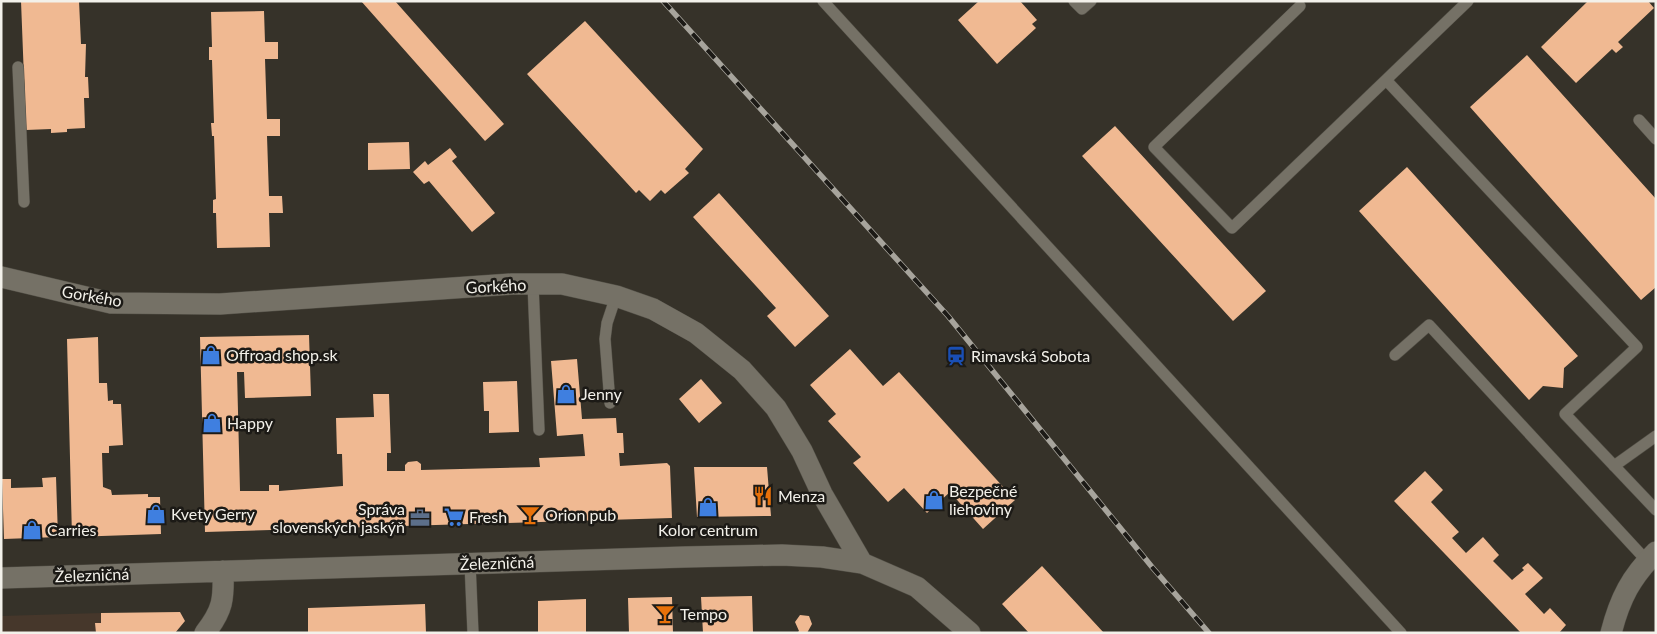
<svg xmlns="http://www.w3.org/2000/svg" width="1657" height="634" viewBox="0 0 1657 634" font-family="Lato,sans-serif">
<rect width="100%" height="100%" fill="#363229"/>
<path fill="#46372b" d="M101 613V623H96V633H1V616Z"/>
<path fill="#f0b992" d="M21 1H79L81 44H86L85 77H88L89 98H84L85 128 67 129V132L51 133V129L26 130Z
M361 1H395L504 124 485 141Z
M979 1H1020L1037 20 1032 24 1036 28 997 64 958 20Z
M1588 1H1648L1654 8 1618 42 1623 47 1616 53 1612 49 1576 83 1541 47Z
M264 11 265 42H278V59H265L267 119H280V136H267L269 196H282L283 213H269L270 247 217 248 216 213H213V200L216 199 214 136H212L211 123H214L212 60H209V47H212L211 12Z
M585 21 703 149 685 169 689 173 665 194 661 190 650 201 639 190 636 193 527 74Z
M1527 55 1656 199V287L1641 300 1470 107Z
M1115 126 1266 291 1233 321 1082 156Z
M409 142 410 169 368 170V143Z
M450 148 457 157 452 161 495 213 472 232 429 181 424 184 413 172 425 161 428 165Z
M1407 167 1578 356 1564 368 1563 388 1543 386 1529 400 1359 211Z
M719 193 829 316 795 347 767 316 776 308 693 217Z
M309 335 311 396 245 398 244 372H237L240 491H269V485H279V491L343 486 342 454H337L336 418 374 417 373 394H389L391 453H387V471H405V465L408 462 417 461 421 464V470L540 467 539 458 585 456 583 434 557 436 551 361 577 359 582 419 616 418 617 433H623L624 453H619L620 466 667 463 670 466 672 518 205 532 200 337Z
M98 337 99 383H107L108 401 113 400V404H121L123 445 109 446V453H102L103 487 111 490 112 495 148 494V497H160L161 534 72 537 67 339Z
M850 349 883 386 899 372 1015 500 983 529 950 492 927 513 904 488 888 502 853 463 861 457 828 421 836 414 810 385Z
M701 379 722 403 699 423 679 399Z
M517 381 519 432 489 433V411H484L483 382Z
M694 467H767L771 516 697 517Z
M1425 471 1443 490 1431 502 1459 532 1452 538 1466 553 1483 537 1499 555 1493 561 1512 580 1524 570 1522 568 1528 563 1543 578 1525 594 1544 614 1550 608 1566 625 1559 633H1521L1394 501Z
M56 477 58 537 4 539 2 479H11V488L43 487 42 478Z
M1042 566 1104 633H1029L1002 604Z
M752 596 753 633H703L701 597Z
M672 597 673 633H629L628 598Z
M586 599V633H538V601Z
M425 604 426 633H308V608Z
M180 612 185 621 175 633H96L95 623H101V613Z
M800 615 809 616 812 624 807 633H797L799 631 795 622Z"/>
<g fill="none" stroke-linecap="round" stroke-linejoin="round">
<defs>
<path id="service" d="M823 1 1401 633
M1074 1 1082 9 1091 1
M1300 6 1154 147 1232 228 1468 1
M18 67 24 202
M1386 80 1637 347 1565 414 1656 510
M1639 120 1656 139
M533 284 539 430
M1395 355 1429 325 1647 561
M610 403 605 339 607 323 616 296
M1614 466 1656 436
M470 563 473 633"/>
<path id="minor" d="M1 277 111 303 220 304 512 284H562L616 296 653 309 696 333 742 370 776 408 802 451 822 494 862 563
M1 578 685 557 782 555 822 557 862 563 917 587 970 633
M205 633C223 610 224 599 223 571
M1611 633C1620 598 1631 577 1656 552"/>
</defs>
<use href="#service" stroke="#514e45" stroke-width="12"/>
<use href="#minor" stroke="#514e45" stroke-width="22"/>
<use href="#service" stroke="#757166" stroke-width="11"/>
<use href="#minor" stroke="#757166" stroke-width="21"/>
<defs>
<path id="rail" d="M663 1 948 316 1152 567 1209 633"/>
</defs>
<use href="#rail" stroke="#a7a49c" stroke-width="5.5"/>
<use href="#rail" stroke="#1c1a16" stroke-width="4" stroke-dasharray="11" stroke-linecap="butt"/>
</g>
<defs>
<symbol id="shop-bare" viewBox="-9 -9 18 18"><path d="M-5-2.5h2.3a2.7 3.5 0 0 1 5.4 0H5L5.5 6h-11ZM-1.5-2.5h3a1.5 2.3 0 0 0-3 0Z" fill="#3f7fe0" stroke="#1c1a16" stroke-width="2.5" paint-order="stroke"/></symbol>
<symbol id="station-bare" viewBox="-9 -9 18 18"><path d="M-3-6H3Q5-6 5-4V2Q5 4 3 4L4.5 6H3L1.5 4h-3L-3 6H-4.5L-3 4Q-5 4-5 2V-4Q-5-6-3-6ZM-3.5-4v3h7v-3ZM-3.5 1v1.5H-2V1ZM2 1v1.5H3.5V1Z" fill="#1a4fb4" stroke="#1c1a16" stroke-width="2.5" paint-order="stroke"/></symbol>
<symbol id="restaurant-bare" viewBox="-9 -9 18 18"><path d="M-5-6h1v4h1v-4h1v4h1v-4h1v5L-1.5 .5V6h-2V.5L-5-1ZM5-6V6H3V1.5H1.5Q1.5-4 5-6Z" fill="#e8710a" stroke="#1c1a16" stroke-width="2.5" paint-order="stroke"/></symbol>
<symbol id="bar-bare" viewBox="-9 -9 18 18"><path d="M-6-5H6L.8 .8V4.5H3.5V6h-7V4.5H-.8V.8Z" fill="#e8710a" stroke="#1c1a16" stroke-width="2.5" paint-order="stroke"/></symbol>
<symbol id="supermarket-bare" viewBox="-9 -9 18 18"><path d="M-6-5.5h2.5l.6 2H6L4.5 2H-2.5L-4.4-4H-6ZM-1.5 3.2a1.3 1.3 0 1 0 .1 0ZM3 3.2a1.3 1.3 0 1 0 .1 0Z" fill="#3f7fe0" stroke="#1c1a16" stroke-width="2.5" paint-order="stroke"/></symbol>
<symbol id="office-bare" viewBox="-9 -9 18 18"><path d="M-6-3h4V-5.5h4V-3h4V5H-6ZM-1-4.5V-3h2v-1.5ZM-6 0V1H6V0Z" fill="#5c6f8a" stroke="#1c1a16" stroke-width="2.5" paint-order="stroke"/></symbol>
</defs>
<g fill-rule="evenodd">
<use href="#shop-bare" x="197" y="341" width="28" height="28"/>
<use href="#station-bare" x="942" y="342" width="28" height="28"/>
<use href="#shop-bare" x="552" y="380" width="28" height="28"/>
<use href="#shop-bare" x="198" y="409" width="28" height="28"/>
<use href="#restaurant-bare" x="749" y="482" width="28" height="28"/>
<use href="#shop-bare" x="920" y="486" width="28" height="28"/>
<use href="#shop-bare" x="694" y="493" width="28" height="28"/>
<use href="#shop-bare" x="142" y="500" width="28" height="28"/>
<use href="#bar-bare" x="516" y="501" width="28" height="28"/>
<use href="#supermarket-bare" x="440" y="503" width="28" height="28"/>
<use href="#office-bare" x="406" y="504" width="28" height="28"/>
<use href="#shop-bare" x="18" y="516" width="28" height="28"/>
<use href="#bar-bare" x="651" y="600" width="28" height="28"/>
</g>
<g text-anchor="middle" stroke-width="5" stroke-linejoin="round" paint-order="stroke">
<g font-size="16" fill="#f3f1ea" stroke="#1c1a16">
<text transform="translate(496 286) rotate(-3)" y="6">Gorkého</text>
<text transform="translate(92 296) rotate(10)" y="6">Gorkého</text>
<text transform="translate(497 563) rotate(-2)" y="6">Železničná</text>
<text transform="translate(92 575) rotate(-2)" y="6">Železničná</text>
</g>
<g font-size="16" fill="#f3f1ea" stroke="#1c1a16" text-anchor="start">
<text x="226" y="361">Offroad shop.sk</text>
<text x="971" y="362">Rimavská Sobota</text>
<text x="581" y="400">Jenny</text>
<text x="227" y="429">Happy</text>
<text x="949" y="497">Bezpečné<tspan x="949" dy="18">liehoviny</tspan></text>
<text x="778" y="502">Menza</text>
<text x="405" y="515" text-anchor="end">Správa<tspan x="405" dy="18">slovenských jaskýň</tspan></text>
<text x="171" y="520">Kvety Gerry</text>
<text x="545" y="521">Orion pub</text>
<text x="469" y="523">Fresh</text>
<text x="47" y="536">Carries</text>
<text x="708" y="536" text-anchor="middle">Kolor centrum</text>
<text x="680" y="620">Tempo</text>
</g>
</g>
<rect width="1657" height="634" fill="none" stroke="#f3f1ea" stroke-width="5"/>
</svg>
